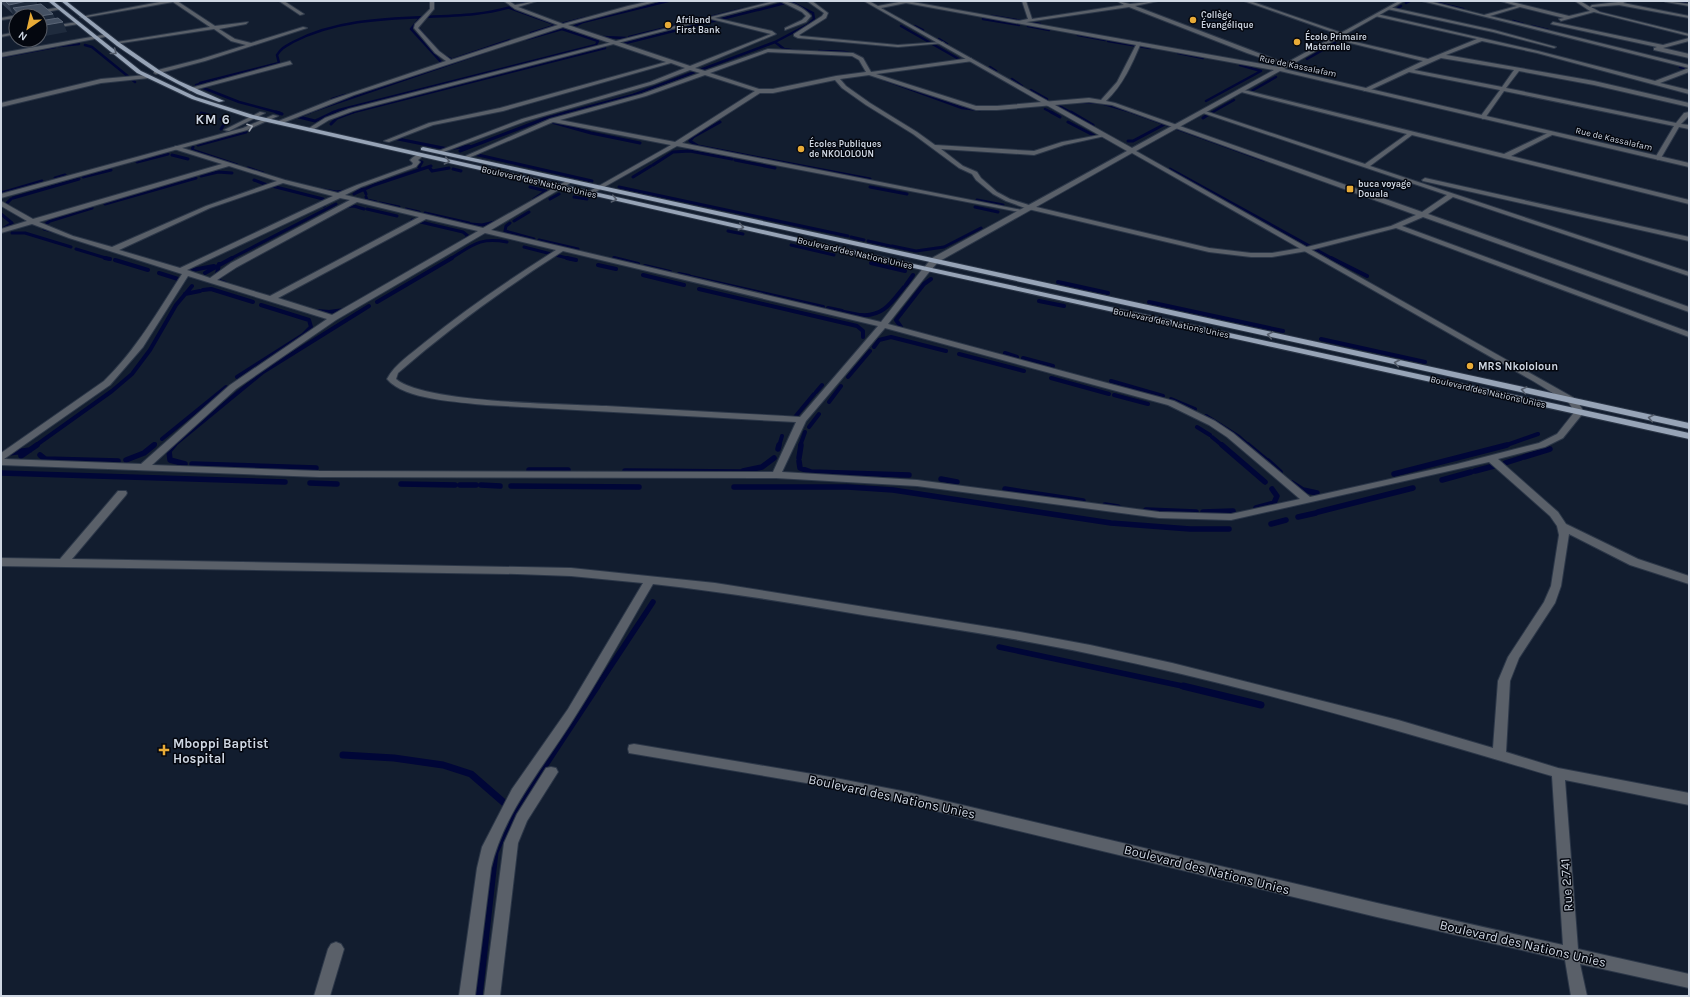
<svg xmlns="http://www.w3.org/2000/svg" width="1690" height="997" viewBox="0 0 1690 997" font-family="Karla,sans-serif">
<rect width="100%" height="100%" fill="#121d2f"/>
<g fill="none" stroke-linecap="round" stroke-linejoin="round">
<path stroke="#000637" stroke-width="2.5" d="M1430 1 1463 9
M1678 1 1685 2
M1406 3 1410 1
M510 8 557 25 531 33
M758 10 789 2
M1395 10 1401 6
M1595 11 1655 27
M992 16 1040 24
M420 18 411 29 442 63 436 65
M983 19 1019 25
M1513 21 1523 24
M556 22 561 24 585 18
M901 26 964 62
M915 26 923 30
M1028 26 1049 30
M1532 26 1548 30
M419 29 441 54 451 59
M578 29 573 27 583 22 668 1
M1078 35 1105 40
M603 37 626 38
M629 37 743 9
M939 39 947 44
M1108 41 1150 48
M775 42 784 49 797 51
M622 44 757 10
M85 45 92 47 135 82
M59 46 79 44
M819 51C834 52 853 49 864 61
M1178 53 1203 58
M1 57 55 47
M454 59 510 40
M1307 59 1335 43
M990 67 996 71
M1680 67 1689 69
M1012 79 1022 86
M885 80 962 108 980 110
M200 83 279 63 277 55C281 48 286 46 293 42 348 13 415 20 475 14 494 12 513 7 531 1
M204 83 196 85 239 102 280 113
M1031 90 1047 99
M1248 93 1276 77
M332 99 345 95
M1206 101 1261 71 1240 65
M1080 102 1101 103 1135 113
M1054 103 1072 113
M1045 109 1053 113
M307 113 485 52
M332 113 339 110 596 45 598 41 562 29 527 39
M350 113 605 48
M565 113 633 95 775 42 809 24 814 19 813 13 789 1
M1211 113 1234 100"/>
<path stroke="#000637" stroke-width="3" d="M276 112 282 114
M1051 112 1060 117
M1071 112 1093 125
M1132 112 1264 160
M201 113 209 115
M302 115 310 112
M299 117 315 121 334 112
M1203 118 1209 114
M221 119 225 123 221 129
M548 121 591 133 640 143
M720 122 693 137 690 141 698 146 870 179
M1068 122 1095 136
M331 124 337 118 353 112
M398 139 448 149 469 146
M1128 141H1133L1165 124
M198 145 246 132
M193 147 192 150 237 165
M460 151 544 119 569 112
M474 154 592 181
M172 155 188 159
M735 160 775 168
M414 161 422 162 419 167 421 169
M137 162 168 154
M653 165 673 152 690 151 732 159
M429 167 432 171 449 168
M248 168 263 173
M453 169 461 171
M1170 169 1333 259
M201 176 218 172 232 173
M83 177 111 170
M633 177 651 166
M55 178 65 175
M254 180 267 185
M272 186 323 199 324 206
M530 187 546 191 534 199
M619 187 848 236
M870 187 907 194
M324 190 336 192 364 189 366 194
M1 193 42 181
M354 194 374 185 431 166
M366 197 367 200 376 202
M574 197 587 199
M13 198 79 179
M550 199 559 194
M977 200 1003 205
M7 203 11 199
M380 203 399 207
M105 204 196 178
M343 207 354 206 364 209
M975 207 998 212
M367 209 397 216
M406 209 419 212
M425 213 469 223
M1 214 12 223 1 230
M412 220 463 232 468 236 463 241
M514 221 529 212
M510 223 506 226 505 231 534 239
M471 224 482 225 495 222
M52 231 44 229 43 226 50 221 92 208
M728 231 743 234
M12 233H25L71 247
M851 237 864 240
M539 240 578 249
M868 241 890 246
M791 245 834 255
M892 246 916 251 944 247 981 228
M524 247 571 259
M76 249 109 259
M614 258 617 259
M230 259 336 204
M450 259C473 245 479 237 507 242"/>
<path stroke="#000637" stroke-width="4" d="M105 258 110 259
M567 258 576 260
M614 258 638 264
M1331 258 1367 276
M115 260 148 270
M871 263 905 271
M219 264 217 274 219 281 225 283
M598 265 616 269
M645 266 670 272
M183 270 187 271 214 266
M159 273 178 279 179 283
M205 273 232 258
M679 274 689 276
M643 275 684 285
M691 277 823 307
M1058 282 1108 293
M906 285 913 275
M699 289 857 326 863 331V337
M203 290 211 289 253 302
M185 294 200 291
M1039 301 1064 306
M377 302 452 258
M1149 302 1283 331
M828 308 842 311
M317 311 329 312 344 310
M844 312 859 315
M861 315C883 317 892 302 904 287
M901 327 896 320 924 284 931 279
M1321 339 1425 362
M874 347 879 340 891 337 946 351
M1005 353 1017 357
M959 354 1024 371
M1023 358 1053 366
M237 377 303 335 311 327 309 320 261 305
M848 377 870 351
M1051 378 1109 394
M1111 381 1163 396
M816 392 822 385
M1114 395 1148 404
M1171 399 1195 409
M829 402 841 386
M1206 416 1239 437 1249 446
M795 417 814 394
M809 427 819 414
M1197 427 1210 435
M1212 437 1223 446
M162 439 226 387
M35 446 112 391 132 374 150 350 176 305 192 286
M153 446 155 444
M173 446 263 372 369 306
M779 446 782 436
M800 446 805 432
M1504 446 1538 434"/>
<path stroke="#000637" stroke-width="5.5" d="M174 445 169 451 170 460 185 464
M1222 445 1265 482
M1248 445 1266 460
M778 449 779 445
M9 453 30 450
M40 455 45 459 118 461
M21 456 37 445
M1524 457 1550 449
M799 458 801 445
M126 460 144 453 154 445
M799 461 800 468 811 472 909 475
M1268 461 1280 472
M1505 463 1521 458
M192 464 316 468
M529 470H568
M625 471 740 472
M743 471 762 467 774 458
M1475 471 1494 466
M1 473 285 482
M1394 474 1507 445
M941 479 957 482
M1442 480 1471 472
M310 483 337 484
M1292 483 1303 490 1317 493
M401 484 455 485
M460 485H476
M481 485 500 486
M511 486 639 487
M734 487H848L893 490 1111 523 1190 529H1229
M1005 489 1083 501
M1105 505 1118 507
M1256 508 1274 503 1277 496 1272 489
M1146 510 1196 512
M1203 512 1233 511
M1318 512 1413 488
M1298 517 1316 513
M1271 524 1286 520
M999 647 1187 687
M597 687 653 602"/>
<path stroke="#000637" stroke-width="7" d="M1183 686 1261 705
M343 755 394 758 443 765 471 774 509 807
M479 996 495 852 514 812 597 686"/>
<defs>
<path id="minor" d="M165 1H177L215 26 248 22 246 24 219 29 235 39 251 43 303 27 307 28 205 61 156 74 154 73V71L201 59 246 45 231 41 214 29 115 44 117 42 210 27 173 2 82 18 80 17Z
M279 1H284L304 14 300 15Z
M430 1H434V9L418 28 439 51 451 60 558 25 515 9 504 1H509L515 5 537 1 518 7 563 24 628 6 651 1H659L568 25 690 66 771 34 711 19V17L772 31 776 34 695 68 705 71 768 49 853 53 863 58 871 72 971 58 973 61 876 74 976 106H997L1089 98 1101 100 1117 82 1137 43 1139 42 1141 43C1132 64 1123 85 1106 101L1115 103 1422 212 1447 195 1200 112 1205 111 1365 164 1407 134 1237 91 1240 89 1504 154 1550 132H1554V134L1511 156 1689 200V204L1412 135 1370 166 1689 272V276L1453 197 1428 214 1689 307V312L1423 217 1402 226 1689 332V337L1396 228 1307 251 1272 257H1251L1209 252 1028 209 1006 201 993 194 976 180 972 174 959 168 913 134 866 105 842 88 835 80 773 93H760L682 143 1022 210 1025 212 1024 213 677 146 590 195 587 193 588 192 671 145 553 122 466 159 461 158 550 119 642 94 700 73 690 70 654 84 526 121 441 153 436 152 522 119 650 82 685 68 671 63 503 111 433 125 389 142 384 141 429 123 500 108 666 62 563 27 354 95 280 124H276V122L331 100 446 61 435 53 414 28 415 24 430 9ZM768 52 852 56 859 60 866 72 836 76 773 89H759L710 73ZM705 75 755 91 675 142 560 120 646 96ZM869 75 976 110H997L1089 102 1112 105 1416 215 1391 226 1307 247 1272 253H1251L1209 248 1032 206 1010 199 997 192 981 178 977 172 963 166 941 149 1034 155 1064 145 1105 136V134L1062 142 1034 151 935 145 917 132 870 103 846 86 840 79Z
M780 1C791 1 804 8 811 16L806 22 785 30V28L802 20 806 16 802 12Z
M807 1H812L828 13 826 18 799 35 801 36 898 45 942 42 944 43 898 47 798 38 794 36V34L822 16 824 13Z
M1022 1H1026L1032 19 1124 5 1117 1 1130 4 1158 1 1135 6 1290 65 1285 66 1247 53 1129 7 1020 23 1018 21 1028 19Z
M1244 1H1250L1345 34 1341 35Z
M1422 1H1429L1484 15 1517 6 1501 1H1508L1569 16 1590 11 1575 1H1580L1590 7 1592 5 1627 1 1623 3 1689 16V18L1619 5 1591 7 1600 12 1689 34V36L1594 12 1561 21 1559 19 1564 18 1520 7 1490 16 1689 65V72L1660 83 1689 90V94L1537 53 1482 41 1446 55 1594 81 1689 103V107L1594 85 1519 71 1506 88 1676 123 1684 113 1689 112V116L1681 124 1689 125V129L1679 127 1661 158 1658 160 1655 158 1674 126 1504 91 1485 118 1483 119 1480 117 1500 90 1409 72 1368 91H1364V89L1423 61 1334 39V37L1428 59 1477 39 1375 16 1377 14 1538 51 1655 81 1689 68ZM1441 58 1514 70 1502 87 1414 70Z
M1664 1 1689 4V6L1666 2Z
M60 7 62 9 24 16H16V18L1 20V18Z
M1389 7 1494 30 1556 47 1554 48 1493 32 1387 9Z
M77 22 79 24 40 30V28Z
M1553 22 1663 45 1689 38V41L1663 48 1689 54V58L1654 50V48L1657 47 1551 24Z
M16 32V34L1 37V35Z
M108 34 110 36 1 57V53Z
M290 61 292 64 190 91 187 89Z
M147 75 150 77 149 78 101 83 1 107V103L101 79Z
M176 146 285 180 338 193 357 185 412 165 413 163 410 160C413 157 419 153 423 154V156L418 160 420 162 416 167 361 187 345 195 483 228 568 180H572V182L491 230 881 322 924 267H930V271L888 324 1174 401 1215 421 1233 433 1310 497 1457 464 1539 443 1557 434 1576 410H1582L1584 412 1563 438 1545 447 1498 459 1558 512 1566 524 1638 559 1689 576V584L1630 565 1569 534 1561 586 1555 603 1519 658 1510 681 1506 752 1558 768 1689 793V805L1565 780 1578 949 1689 974V988L1580 964 1587 996H1571L1565 960 1377 917 907 804 830 787 629 753 628 749 629 745 634 744 830 777 907 792 1377 903 1563 945 1552 776C1400 731 1247 686 1091 654 1016 638 940 627 863 615 793 603 724 592 653 584 627 628 603 673 576 715 546 764 504 811 491 868L475 996H459L477 868 482 847 512 789 568 709 643 583 571 576 517 574 1 566V558L60 559 118 491H126L127 493 126 495 72 559 571 568 715 583 1014 631 1090 645 1172 663 1398 720 1493 748 1498 681 1508 657 1544 602 1551 586 1559 535 1557 526 1550 516 1489 462 1231 520 1159 518 917 486 776 478 319 477 1 465V453L104 381C136 350 158 311 182 274L69 238 32 224 1 233V229L27 221 1 206V201L33 219 222 164 174 149V147ZM229 166 277 181 206 206 112 247 73 236 39 222ZM283 183 333 196 180 268 119 250 210 208ZM340 198 350 200 231 263 210 278 187 270ZM357 202 419 217 270 296 217 280 237 267ZM426 219 478 231 332 315 278 298ZM485 233 556 250C510 279 466 309 424 343 411 354 395 364 387 379 404 400 460 402 486 405L796 422 773 472 319 471 152 465 236 389 336 320ZM563 251 878 326 800 417C735 413 671 410 606 406 564 404 424 403 396 379L398 373C450 328 505 288 563 251ZM188 276 327 319 230 385 141 464 4 459 110 385 143 347ZM885 328 1168 405 1209 425 1227 437 1300 499 1231 514 1159 512 917 480 782 472 806 421Z
M1425 178 1689 237V241L1423 181 1422 180Z
M551 767 556 768 558 772 527 821 518 843 500 996H484L504 843 517 814 546 768Z
M336 942 341 944 344 949 330 996H314L328 949 331 944Z"/>
<path id="tertiary" d="M774 1H781L353 111 329 120 311 131 306 130 325 118 349 109Z
M864 1H869L878 6 899 2 898 1H907L1279 67 1399 1H1404L1284 69 1689 163V167L1280 71 1136 151 1576 399 1584 412 1579 415 1576 414 1569 403 1533 381 1132 153 938 262 930 271H924L923 269 932 258 1127 151ZM906 3 1274 70 1132 148 881 8Z
M260 112 265 113 229 131 224 130Z
M273 115 278 116 247 130 1 198V194L243 128Z"/>
<path id="primary" d="M48 1H53L141 71 196 97 253 115 927 267 1689 433V439L927 271 250 118 192 99 137 73Z
M61 1H66L120 43 159 70 179 81 224 101 219 102 197 94 155 72 117 46Z
M423 147 1689 423V429L421 150V148Z"/>
</defs>
<use href="#minor" stroke="#2c3748" stroke-width="2"/>
<use href="#tertiary" stroke="#2c3748" stroke-width="2"/>
<use href="#primary" stroke="#2c3748" stroke-width="2"/>
<use href="#minor" fill="#5a6069" fill-rule="evenodd"/>
<use href="#tertiary" fill="#5a6069" fill-rule="evenodd"/>
<use href="#primary" fill="#97a4b7" fill-rule="evenodd"/>
</g>
<path fill="#343f52" d="M1 1H36L37 5 53 14 55 19 67 32 40 16H17L16 14H13L2 4Z"/>
<path fill="#1f2b3d" d="M27 1H36L39 9 13 8 16 14H13L9 5Z
M53 14 57 23 63 22 67 32 40 37V16Z"/>
<path fill="#445062" stroke="#5a6576" d="M5 1H27L9 5Z
M41 4 53 14 40 16H22L13 8Z
M58 18 63 22 40 26V21Z"/>
<defs><path id="oneway-chevron" d="M-2-3.5L2.5 0L-2 3.5" fill="none" stroke-width="1.6" stroke-linecap="round" stroke-linejoin="round"/></defs>
<g stroke="#555d6b">
<use href="#oneway-chevron" transform="translate(114 52) rotate(38)"/>
<use href="#oneway-chevron" transform="translate(447 161) rotate(13)"/>
<use href="#oneway-chevron" transform="translate(614 199) rotate(13)"/>
<use href="#oneway-chevron" transform="translate(741 227) rotate(13)"/>
<use href="#oneway-chevron" transform="translate(1270 335) rotate(-167)"/>
<use href="#oneway-chevron" transform="translate(1397 363) rotate(-168)"/>
<use href="#oneway-chevron" transform="translate(1524 390) rotate(-168)"/>
<use href="#oneway-chevron" transform="translate(1651 418) rotate(-168)"/>
</g>
<use stroke="#a0a7b2" href="#oneway-chevron" transform="translate(250 127) rotate(-19)"/>
<g fill="#e8ab37" stroke="#04070f" stroke-width="1.5">
<circle cx="1193" cy="20" r="4"/>
<circle cx="668" cy="25" r="4"/>
<circle cx="1297" cy="42" r="4"/>
<circle cx="801" cy="149" r="4"/>
<rect x="1346" y="185" width="8" height="8" rx="2"/>
<circle cx="1470" cy="366" r="4"/>
<path d="M162 744h4v4h4v4h-4v4h-4v-4h-4v-4h4z"/>
</g>
<g text-anchor="middle" stroke-width="3" stroke-linejoin="round" paint-order="stroke">
<g font-size="9" font-weight="bold" fill="#cfd7e3" stroke="#04070f" text-anchor="start">
<text x="1201" y="18">Collège<tspan x="1201" dy="10">Évangélique</tspan></text>
<text x="676" y="23">Afriland<tspan x="676" dy="10">First Bank</tspan></text>
<text x="1305" y="40">École Primaire<tspan x="1305" dy="10">Maternelle</tspan></text>
<text x="809" y="147">Écoles Publiques<tspan x="809" dy="10">de NKOLOLOUN</tspan></text>
<text x="1358" y="187">buca voyage<tspan x="1358" dy="10">Douala</tspan></text>
</g>
<g font-size="9" fill="#cfd7e3" stroke="#04070f">
<text transform="translate(1298 66) rotate(12)" y="3">Rue de Kassalafam</text>
<text transform="translate(1614 139) rotate(13)" y="3">Rue de Kassalafam</text>
<text transform="translate(539 182) rotate(13)" y="3">Boulevard des Nations Unies</text>
<text transform="translate(855 253) rotate(13)" y="3">Boulevard des Nations Unies</text>
<text transform="translate(1171 323) rotate(12)" y="3">Boulevard des Nations Unies</text>
<text transform="translate(1488 392) rotate(13)" y="3">Boulevard des Nations Unies</text>
</g>
<g font-size="11" font-weight="bold" fill="#cfd7e3" stroke="#04070f" text-anchor="start">
<text x="1478" y="370">MRS Nkololoun</text>
</g>
<g font-size="13" font-weight="bold" letter-spacing="1" fill="#cfd7e3" stroke="#04070f">
<text x="213" y="124">KM 6</text>
</g>
<g font-size="13" font-weight="bold" fill="#cfd7e3" stroke="#04070f" text-anchor="start">
<text x="173" y="748">Mboppi Baptist<tspan x="173" dy="15">Hospital</tspan></text>
</g>
<g font-size="13" fill="#cfd7e3" stroke="#04070f">
<text transform="translate(892 796) rotate(12)" y="5">Boulevard des Nations Unies</text>
<text transform="translate(1207 869) rotate(14)" y="5">Boulevard des Nations Unies</text>
<text transform="translate(1566 885) rotate(-94)" y="5">Rue 2.741</text>
<text transform="translate(1523 943) rotate(13)" y="5">Boulevard des Nations Unies</text>
</g>
</g>
<rect width="1690" height="997" fill="none" stroke="#cfd7e3" stroke-width="4"/>
<g transform="translate(28 28) rotate(214)"><circle r="19" fill="#04070f" stroke="#555a64"/>
<path d="M0-3L7 15L0 10L-7 15Z" fill="#e8ab37"/>
<text y="-6" font-size="11" font-weight="bold" text-anchor="middle" fill="#cfd7e3">N</text>
</g>
</svg>
